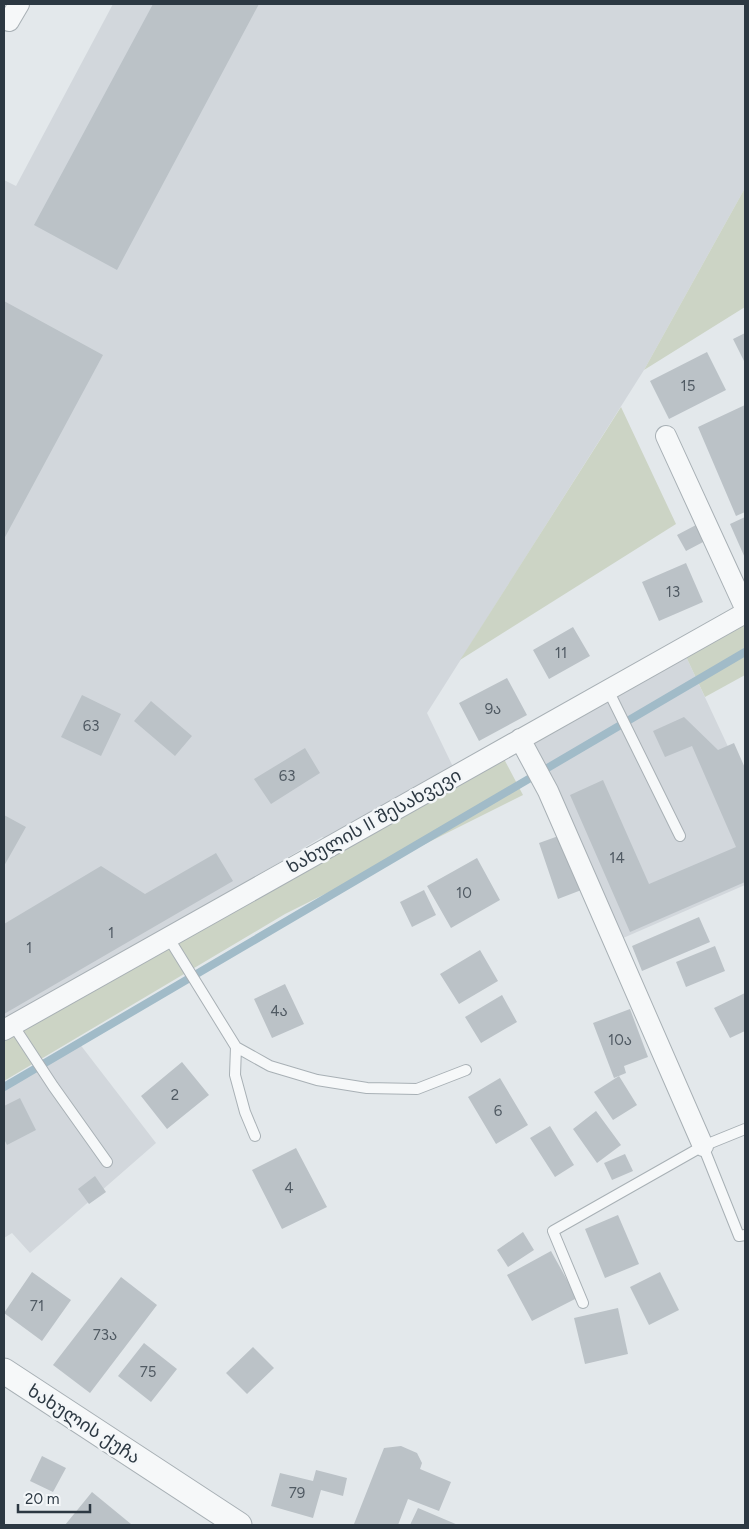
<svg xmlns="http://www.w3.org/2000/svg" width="749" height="1529" viewBox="0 0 749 1529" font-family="Figtree,'Noto Sans Georgian',sans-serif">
<rect width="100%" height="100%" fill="#e3e8eb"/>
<path fill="#d2d7dc" d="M113 4H745V188L644 370 427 713 457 775 335 843 322 837 4 1026V180L16 186Z
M682 648 745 783V885L614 942 520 739Z
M79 1043 156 1143 30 1253 12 1233 4 1238V1087Z"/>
<path fill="#ccd4c5" d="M745 188V307L644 370Z
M621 407 676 524 460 660Z
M745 613V675L705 697 682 648Z
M504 759 523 795 285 914 4 1081V1032Z"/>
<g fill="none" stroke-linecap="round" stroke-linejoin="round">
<path stroke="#a1bbc8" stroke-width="8" d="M4 1087 745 652"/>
</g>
<path fill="#bbc2c7" d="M153 4H259L117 270 34 225Z
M4 301 103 355 4 539Z
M745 333V363L733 339Z
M707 352 726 390 669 419 650 381Z
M745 405V512L736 516 698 427Z
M745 517V558L730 524Z
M696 525 705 541 686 551 677 535Z
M686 563 703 602 659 621 642 582Z
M573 627 590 656 549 679 533 650Z
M507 678 527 715 479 741 459 703Z
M82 695 121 714 101 756 61 737Z
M151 701 192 736 175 756 134 721Z
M684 717 718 750 734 743 745 768V882L630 932 570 795 603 780 649 884 736 847 692 746 665 757 653 731Z
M305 748 320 773 271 804 254 779Z
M4 815 26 827 4 866Z
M564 834 584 889 558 899 539 843Z
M216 853 233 881 4 1014V924L101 866 145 894Z
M477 858 500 900 451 928 427 886Z
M424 890 436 915 412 927 400 902Z
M699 917 710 942 642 971 632 946Z
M715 946 725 971 686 987 676 962Z
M480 950 498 981 459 1004 440 974Z
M285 984 304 1024 272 1038 254 999Z
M745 993V1031L730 1038 714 1008Z
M502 995 517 1022 481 1043 465 1017Z
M630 1009 648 1057 624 1066 626 1073 614 1078 593 1023Z
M182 1062 209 1095 167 1129 141 1096Z
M619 1076 637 1105 613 1120 594 1092Z
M500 1078 528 1125 496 1144 468 1097Z
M20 1098 36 1130 7 1145 4 1139V1106Z
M596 1111 621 1145 597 1163 573 1129Z
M550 1126 574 1165 555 1177 530 1138Z
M296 1148 327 1207 282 1229 252 1170Z
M625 1154 633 1171 612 1180 604 1163Z
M95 1176 106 1192 89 1204 78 1189Z
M618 1215 639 1264 605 1278 585 1229Z
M523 1232 534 1250 508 1267 497 1250Z
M551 1251 577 1298 532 1321 507 1275Z
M32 1272 71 1300 42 1341 4 1313Z
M660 1272 679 1310 649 1325 630 1287Z
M121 1277 157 1305 90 1393 53 1365Z
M618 1308 628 1354 585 1364 574 1318Z
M144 1343 177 1369 151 1402 118 1376Z
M253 1347 274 1368 247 1394 226 1373Z
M401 1446 417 1453 422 1463 420 1469 451 1482 439 1511 408 1499 398 1525 354 1524 384 1448Z
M42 1456 66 1468 53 1492 30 1481Z
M316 1470 347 1478 343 1496 321 1490 313 1518 271 1506 280 1473 313 1481Z
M92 1492 131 1524 130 1525H65Z
M418 1508 458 1525H410Z"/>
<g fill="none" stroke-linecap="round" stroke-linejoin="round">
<defs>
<path id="service" d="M608 690 680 836
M168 937 236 1047 270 1066 317 1080 367 1088 417 1089 466 1070
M13 1025 53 1086 107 1162
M236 1047 235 1075 245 1112 255 1136
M703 1146 739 1236 745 1235
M583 1303 553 1231 703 1146 745 1129"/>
<path id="minor" d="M4 18 9 21 19 4
M666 436 745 608
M520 739 548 791 703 1146
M4 1030 745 613"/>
<path id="tertiary" d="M4 1371 239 1525"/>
</defs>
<use href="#service" stroke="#a8b0b5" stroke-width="12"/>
<use href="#minor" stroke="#a8b0b5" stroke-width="22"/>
<use href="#tertiary" stroke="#a8b0b5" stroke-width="27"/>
<use href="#service" stroke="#f6f8f9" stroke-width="10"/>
<use href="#minor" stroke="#f6f8f9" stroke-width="20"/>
<use href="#tertiary" stroke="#f6f8f9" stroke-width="25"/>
</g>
<g text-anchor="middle" stroke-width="5" stroke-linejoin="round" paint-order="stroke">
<g font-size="15" fill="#505a63">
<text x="688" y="391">15</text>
<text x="673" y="597">13</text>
<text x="561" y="658">11</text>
<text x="493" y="714">9ა</text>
<text x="91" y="731">63</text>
<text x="287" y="781">63</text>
<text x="617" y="863">14</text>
<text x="464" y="898">10</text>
<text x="111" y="938">1</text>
<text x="29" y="953">1</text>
<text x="279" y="1016">4ა</text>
<text x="620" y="1045">10ა</text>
<text x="175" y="1100">2</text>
<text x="498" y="1116">6</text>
<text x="289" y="1193">4</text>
<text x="37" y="1311">71</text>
<text x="105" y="1340">73ა</text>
<text x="148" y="1377">75</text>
<text x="297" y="1498">79</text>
</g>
<g font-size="18" fill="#2c3842" stroke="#f3f6f8">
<text transform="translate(374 821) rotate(-29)" y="6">ხახულის II შესახვევი</text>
<text transform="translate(84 1424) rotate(33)" y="6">ხახულის ქუჩა</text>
</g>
</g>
<rect width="749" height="1529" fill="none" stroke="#2c3842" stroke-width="10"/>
<path d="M18 1504v8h72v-8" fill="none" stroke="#2c3842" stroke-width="2.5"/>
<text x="25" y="1504" font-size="15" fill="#2c3842" stroke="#f3f6f8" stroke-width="4" paint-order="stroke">20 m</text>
</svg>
